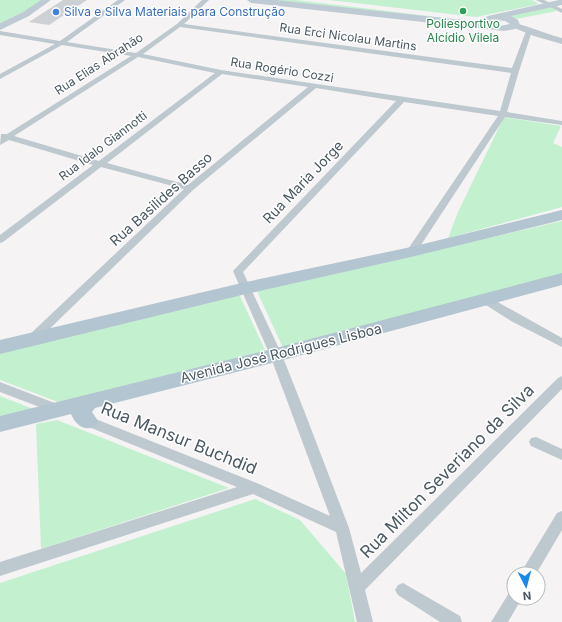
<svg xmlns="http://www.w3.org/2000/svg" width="562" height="622" viewBox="0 0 562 622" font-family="Inter,sans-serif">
<rect width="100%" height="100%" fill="#f5f3f3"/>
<path fill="#c3f1d0" d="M0 0H41L27 10 0 23Z
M272 0H296L487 23Z
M329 0H532L539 4 476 17Z
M551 7 557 11 516 19 508 15Z
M504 117 561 126 553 143 562 147V207L448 238 458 212Z
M562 221V275L283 348 257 291Z
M239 294 266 352 58 402 0 380V352Z
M0 396 36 410 0 419Z
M57 420 229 488 41 549 36 424Z
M255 499 300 520 346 574 355 622H0V583Z"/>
<path fill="#cdd0d5" d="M63 0H87L49 25 29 22Z"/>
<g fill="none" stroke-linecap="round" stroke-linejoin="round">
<path fill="#bec8cf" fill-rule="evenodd" d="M118 0H125L67 42 136 53 177 24 202 0H209L184 24 512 68 526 31 529 29 532 31 519 71 507 112 562 121V125L505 117 415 254H407L406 252 498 116 404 102 243 272 282 355 305 413 349 528 361 573 558 378 562 376V389L365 590 373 622H357L336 532 253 494 0 576V562L237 487 79 423 77 419 79 415 83 414 259 484 330 516 270 355 233 271 396 101 316 88 193 190 36 342H28L26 339 28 336 184 189 101 167 3 242 0 243V235L93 165 9 140 0 145 1 134H7L131 56 62 45 0 79V74L55 44 0 35V31L60 41ZM180 27 511 73 500 111 221 70 143 54ZM138 57 215 73 99 161 14 136ZM222 74 308 87 188 185 107 163Z
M536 0H544L562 9V13Z
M485 295 562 338V347L511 321 481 302 480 299 481 296Z
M0 382 65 407 67 410 65 413 61 415 0 392Z
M536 437 562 449V460L531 446 529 442 531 438Z
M562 511V530L536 574H520L557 513Z
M403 583 460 616 462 622H440L398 595 395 590 398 585Z
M514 591V598H522L508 622H491L509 593Z"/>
<path fill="#bec8cf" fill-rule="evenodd" d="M512 23C517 22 553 36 562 38V44L534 36 512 27 511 25Z"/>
<path fill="#bfcbd4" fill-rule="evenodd" d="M41 0H51L29 16 0 30V23L23 12Z
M247 0H276L481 22 484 18 488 16 559 0H562V5L511 16 518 20 520 25 515 29 504 31 251 3ZM496 20 505 21 510 24 500 26 491 22Z"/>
<path fill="#b3c5d0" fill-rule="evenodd" d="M562 210V220L411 257 246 294 0 354V340L246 282 411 247Z
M562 273V285L276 362 95 408 92 412 98 421 95 427C83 431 76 425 71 414L0 432V416L276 348Z"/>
</g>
<circle fill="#2e9e5b" stroke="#fff" stroke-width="1.5" cx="463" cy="11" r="4"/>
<circle fill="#3f7fe0" stroke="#fff" stroke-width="1.5" cx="56" cy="12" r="4"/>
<g text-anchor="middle" stroke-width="3" stroke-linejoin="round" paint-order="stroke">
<g font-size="12" fill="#366cbe" stroke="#fff" text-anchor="start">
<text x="64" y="16">Silva e Silva Materiais para Construção</text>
</g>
<g font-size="12" fill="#27864d" stroke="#fff">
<text x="463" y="28">Poliesportivo<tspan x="463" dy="14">Alcídio Vilela</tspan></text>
</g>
<g font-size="12" fill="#4a5860" stroke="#fff">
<text transform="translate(348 37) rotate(8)" y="4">Rua Erci Nicolau Martins</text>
<text transform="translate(99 64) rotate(-33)" y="4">Rua Elias Abrahão</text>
<text transform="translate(282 70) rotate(9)" y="4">Rua Rogério Cozzi</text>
<text transform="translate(103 146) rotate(-37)" y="4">Rua Idalo Giannotti</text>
</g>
<g font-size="14" fill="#4a5860" stroke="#fff">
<text transform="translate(303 182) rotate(-46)" y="5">Rua Maria Jorge</text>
<text transform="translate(161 199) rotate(-42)" y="5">Rua Basilides Basso</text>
<text transform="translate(281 353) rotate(-14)" y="5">Avenida José Rodrigues Lisboa</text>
</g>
<g font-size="17" fill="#4a5860" stroke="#fff">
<text transform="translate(179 438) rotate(22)" y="6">Rua Mansur Buchdid</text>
<text transform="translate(447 471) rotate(-45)" y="6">Rua Milton Severiano da Silva</text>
</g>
</g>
<g transform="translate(526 586) rotate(174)"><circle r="19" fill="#ffffff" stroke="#b7bcbf"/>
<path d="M0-3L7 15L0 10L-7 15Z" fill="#1b87e7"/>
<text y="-6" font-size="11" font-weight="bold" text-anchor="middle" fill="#4a5860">N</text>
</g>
</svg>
